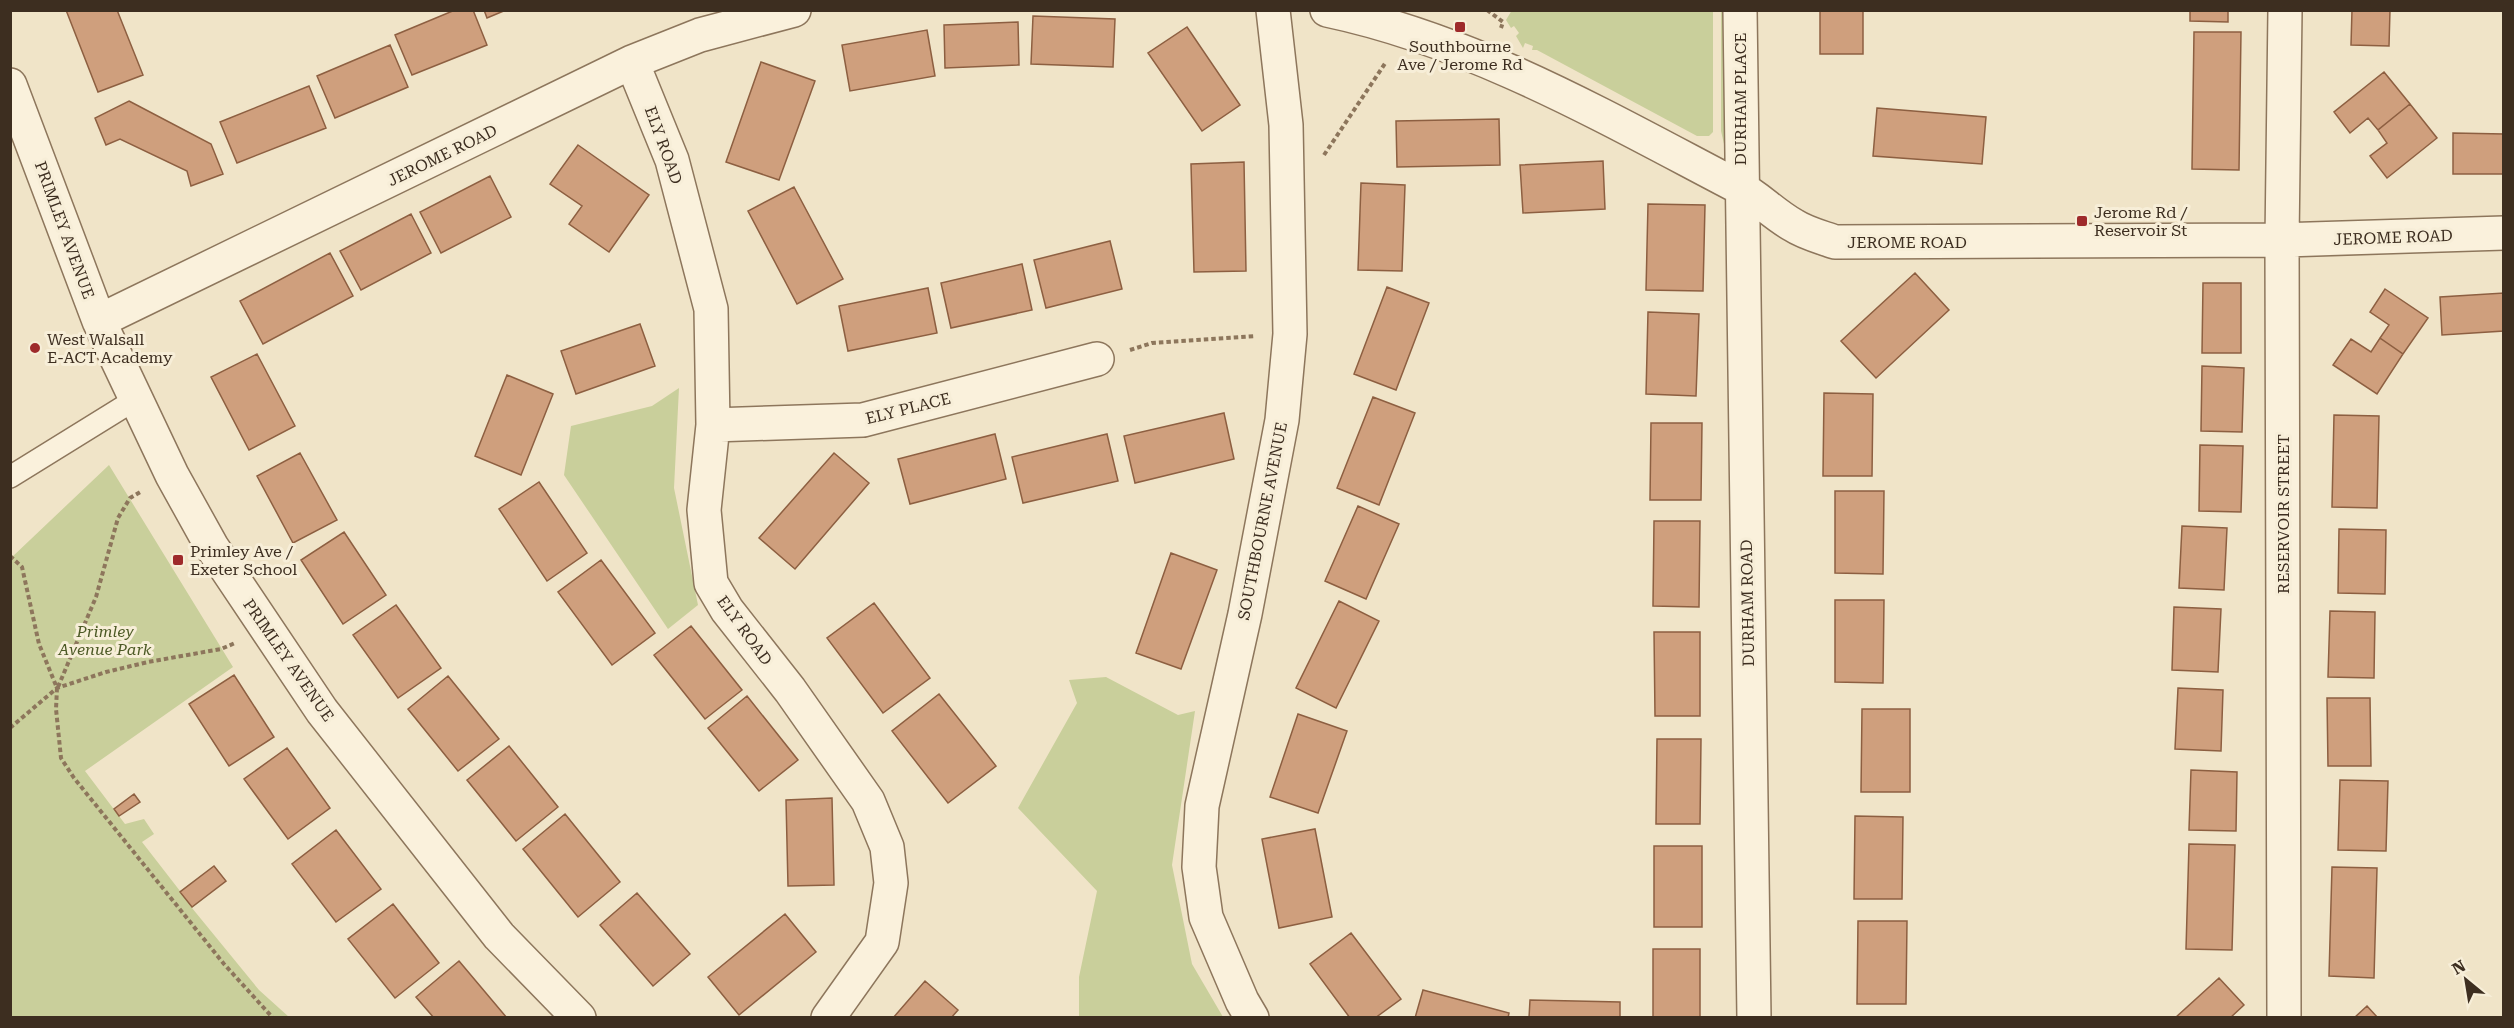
<svg xmlns="http://www.w3.org/2000/svg" width="2514" height="1028" viewBox="0 0 2514 1028" font-family="'Roboto Serif',serif">
<rect width="100%" height="100%" fill="#f0e4c8"/>
<path fill="#c9cf9b" d="M1512 10 1713 11V132L1709 136H1697L1537 50H1532L1533 46 1525 43 1523 48 1516 36 1519 33 1514 26 1511 28 1506 20Z
M1721 11H1728L1729 138 1724 144 1721 131Z
M679 388 674 488 698 605 668 629 564 475 571 426 652 406Z
M109 465 233 667 85 771 125 824 144 819 154 834 142 842 180 891 214 866 226 881 192 908 259 990 289 1017 11 1018V558Z
M1106 677 1178 715 1195 711 1172 865 1192 964 1223 1017H1079V977L1097 891 1018 808 1077 703 1069 680Z"/>
<path fill="#cf9f7d" stroke="#8d5f41" stroke-width="1.5" d="M66 10H117L143 75 98 92Z
M455 10H473L487 45 412 75 395 35Z
M484 10H506L487 18Z
M1820 10H1863V54H1820Z
M2190 10H2228V22L2190 21Z
M2352 10H2390L2389 46 2351 45Z
M1033 16 1115 19 1113 67 1031 64Z
M1018 22 1019 65 945 68 944 25Z
M1187 27 1240 105 1202 131 1148 53Z
M927 30 935 76 850 91 842 45Z
M2194 32H2241L2239 170 2192 169Z
M390 45 408 87 335 118 317 76Z
M761 62 815 81 779 180 726 162Z
M2384 72 2410 104 2378 130 2368 118 2350 133 2334 112Z
M309 86 326 128 237 163 220 122Z
M129 101 211 144 223 174 191 186 187 171 120 139 106 145 95 118Z
M2410 104 2437 138 2387 178 2370 156 2387 143 2378 130Z
M1877 108 1986 117 1982 164 1873 156Z
M1499 119 1500 165 1397 167 1396 121Z
M2453 133 2504 134V174H2453Z
M578 145 649 195 609 252 569 224 582 206 550 184Z
M1603 161 1605 209 1523 213 1520 165Z
M1244 162 1246 271 1194 272 1191 164Z
M490 176 511 217 441 253 420 212Z
M1361 183 1405 185 1402 271 1358 270Z
M794 187 843 279 797 304 748 211Z
M1648 204 1705 205 1703 291 1646 290Z
M411 214 431 253 361 290 340 251Z
M1110 241 1122 289 1046 308 1034 260Z
M330 253 353 296 263 344 240 301Z
M1022 264 1032 310 951 328 941 283Z
M1915 273 1949 310 1876 378 1841 341Z
M2203 283H2241V353H2202Z
M1387 287 1429 303 1396 390 1354 374Z
M928 288 937 333 848 351 839 306Z
M2385 289 2428 318 2403 354 2380 338 2389 325 2370 312Z
M2504 293V331L2442 335 2440 297Z
M1648 312 1699 314 1696 396 1646 394Z
M640 324 655 366 576 394 561 351Z
M2380 338 2403 354 2377 394 2333 365 2351 339 2371 352Z
M257 354 295 426 249 450 211 377Z
M2202 366 2244 368 2242 432 2201 431Z
M507 375 553 394 521 475 475 456Z
M1824 393 1873 394 1872 476H1823Z
M1373 397 1415 413 1379 505 1337 488Z
M1224 413 1234 459 1135 483 1124 436Z
M2334 415 2379 416 2377 508 2332 507Z
M1651 423H1702L1701 500H1650Z
M995 434 1006 479 910 504 898 459Z
M1107 434 1118 481 1023 503 1012 457Z
M2200 445 2243 446 2241 512 2199 511Z
M300 453 337 520 293 543 257 476Z
M834 453 869 483 795 569 759 538Z
M539 482 587 553 547 581 499 509Z
M1835 491H1884L1883 574 1835 573Z
M1358 506 1399 524 1366 599 1325 581Z
M1654 521H1700L1699 607 1653 606Z
M2182 526 2227 528 2224 590 2179 588Z
M2339 529 2386 530 2385 594 2338 593Z
M344 532 386 595 343 624 301 560Z
M1171 553 1217 570 1181 669 1136 653Z
M601 560 655 633 612 665 558 592Z
M1835 600H1884L1883 683 1835 682Z
M1339 601 1379 621 1336 708 1296 688Z
M874 603 930 678 883 713 827 638Z
M396 605 441 668 398 698 353 635Z
M2174 607 2221 609 2218 672 2172 670Z
M2330 611 2375 612 2374 678 2328 677Z
M691 626 742 690 705 719 654 655Z
M1654 632H1700V716H1655Z
M234 675 274 737 229 766 189 704Z
M448 676 499 739 458 771 408 709Z
M2178 688 2223 690 2221 751 2175 749Z
M939 694 996 766 948 803 892 731Z
M747 696 798 760 759 791 708 728Z
M2327 698H2370L2371 766H2328Z
M1862 709H1910V792H1861Z
M1298 714 1347 731 1318 813 1270 797Z
M1657 739H1701L1700 824H1656Z
M509 746 558 807 516 841 467 780Z
M287 748 330 808 288 839 244 779Z
M2191 770 2237 772 2236 831 2189 830Z
M2340 780 2388 781 2386 851 2338 850Z
M134 794 140 802 119 816 114 809Z
M832 798 834 885 788 886 786 800Z
M565 814 620 882 578 917 523 849Z
M1855 816 1903 817 1902 899H1854Z
M1315 829 1332 917 1279 928 1262 839Z
M336 830 381 889 336 922 292 864Z
M2189 844 2235 845 2232 950 2186 949Z
M1654 846H1702V927H1654Z
M214 866 226 881 192 907 180 892Z
M2332 867 2377 868 2374 978 2329 976Z
M637 893 690 954 653 986 600 925Z
M393 904 439 963 395 998 348 939Z
M785 914 816 952 739 1015 708 977Z
M1858 921H1907L1906 1004H1857Z
M1351 933 1401 999 1375 1018H1350L1310 964Z
M1653 949H1700V1018H1653Z
M459 961 507 1018H434L416 997Z
M2219 978 2244 1005 2230 1018H2175Z
M925 981 958 1010 951 1018H893Z
M1423 990 1509 1013 1508 1018H1415Z
M1530 1000 1620 1002V1018H1529Z
M2367 1006 2378 1018H2354Z"/>
<g fill="none" stroke-linecap="round" stroke-linejoin="round">
<defs>
<path id="lane" d="M10 477 136 399"/>
<path id="street" d="M1327 10C1474 41 1605 117 1737 186 1757 196 1773 214 1793 225 1805 233 1821 237 1835 242L2282 240 2504 233
M1740 10 1754 1018
M632 62 672 160 711 309 713 425 704 510 711 583 727 610 790 690 868 801 887 847 891 883 882 942 828 1018
M10 85 99 321 172 475 212 547 322 711 499 936 579 1018
M99 321 632 62 700 35 794 10
M713 425 863 420 1097 359
M1252 1018 1242 1001 1206 917 1199 867 1202 806 1245 614 1282 420 1290 334 1286 125 1273 10
M2284 1018 2282 240 2285 10"/>
</defs>
<use href="#lane" stroke="#8d765c" stroke-width="24"/>
<use href="#street" stroke="#8d765c" stroke-width="36"/>
<path stroke="#8d765c" stroke-width="4" stroke-dasharray="4.5 3" stroke-linecap="butt" d="M1487 10 1503 22 1501 28
M1324 155 1386 62
M1130 350 1152 343 1256 336
M10 556 22 567 39 644 57 688 56 709 61 758 74 778 224 964 273 1018
M58 687 96 597 118 518 130 498 142 491
M10 728 57 688 106 672 148 662 221 649 235 643"/>
<use href="#lane" stroke="#faf1dc" stroke-width="21"/>
<use href="#street" stroke="#faf1dc" stroke-width="33"/>
</g>
<g fill="#9e2a2b" stroke="#f7eed8" stroke-width="2">
<rect x="1454" y="21" width="12" height="12" rx="3"/>
<rect x="2076" y="215" width="12" height="12" rx="3"/>
<circle cx="35" cy="348" r="6"/>
<rect x="172" y="554" width="12" height="12" rx="3"/>
</g>
<g text-anchor="middle" stroke-width="6" stroke-linejoin="round" paint-order="stroke">
<g font-size="16" fill="#3d2e20" stroke="#f7eed8" text-anchor="start">
<text x="1460" y="52" text-anchor="middle">Southbourne<tspan x="1460" dy="18">Ave / Jerome Rd</tspan></text>
<text x="2094" y="218">Jerome Rd /<tspan x="2094" dy="18">Reservoir St</tspan></text>
<text x="47" y="345">West Walsall<tspan x="47" dy="18">E-ACT Academy</tspan></text>
<text x="190" y="557">Primley Ave /<tspan x="190" dy="18">Exeter School</tspan></text>
</g>
<g font-size="16" fill="#3d2e20" stroke="#f7eed8">
<text transform="translate(1740 99) rotate(-90)" y="6">DURHAM PLACE</text>
<text transform="translate(664 145) rotate(70)" y="6">ELY ROAD</text>
<text transform="translate(442 155) rotate(-26)" y="6">JEROME ROAD</text>
<text transform="translate(65 230) rotate(70)" y="6">PRIMLEY AVENUE</text>
<text transform="translate(2393 237) rotate(-2)" y="6">JEROME ROAD</text>
<text x="1907" y="248">JEROME ROAD</text>
<text transform="translate(908 408) rotate(-14)" y="6">ELY PLACE</text>
<text transform="translate(2283 514) rotate(-90)" y="6">RESERVOIR STREET</text>
<text transform="translate(1262 521) rotate(-79)" y="6">SOUTHBOURNE AVENUE</text>
<text transform="translate(1747 603) rotate(-91)" y="6">DURHAM ROAD</text>
<text transform="translate(745 630) rotate(54)" y="6">ELY ROAD</text>
<text transform="translate(289 660) rotate(55)" y="6">PRIMLEY AVENUE</text>
</g>
<g font-size="16" font-style="italic" fill="#4d5a26" stroke="#f7eed8">
<text x="105" y="637">Primley<tspan x="105" dy="18">Avenue Park</tspan></text>
</g>
</g>
<rect width="2514" height="1028" fill="none" stroke="#3d2e20" stroke-width="24"/>
<g transform="translate(2466 980) rotate(330)" stroke="#f7eed8" stroke-width="4.5" paint-order="stroke">
<path d="M0-4.5L10 22L0 15L-10 22Z" fill="#3d2e20"/>
<text y="-9" font-size="16" font-weight="bold" text-anchor="middle" fill="#3d2e20">N</text>
</g>
</svg>
